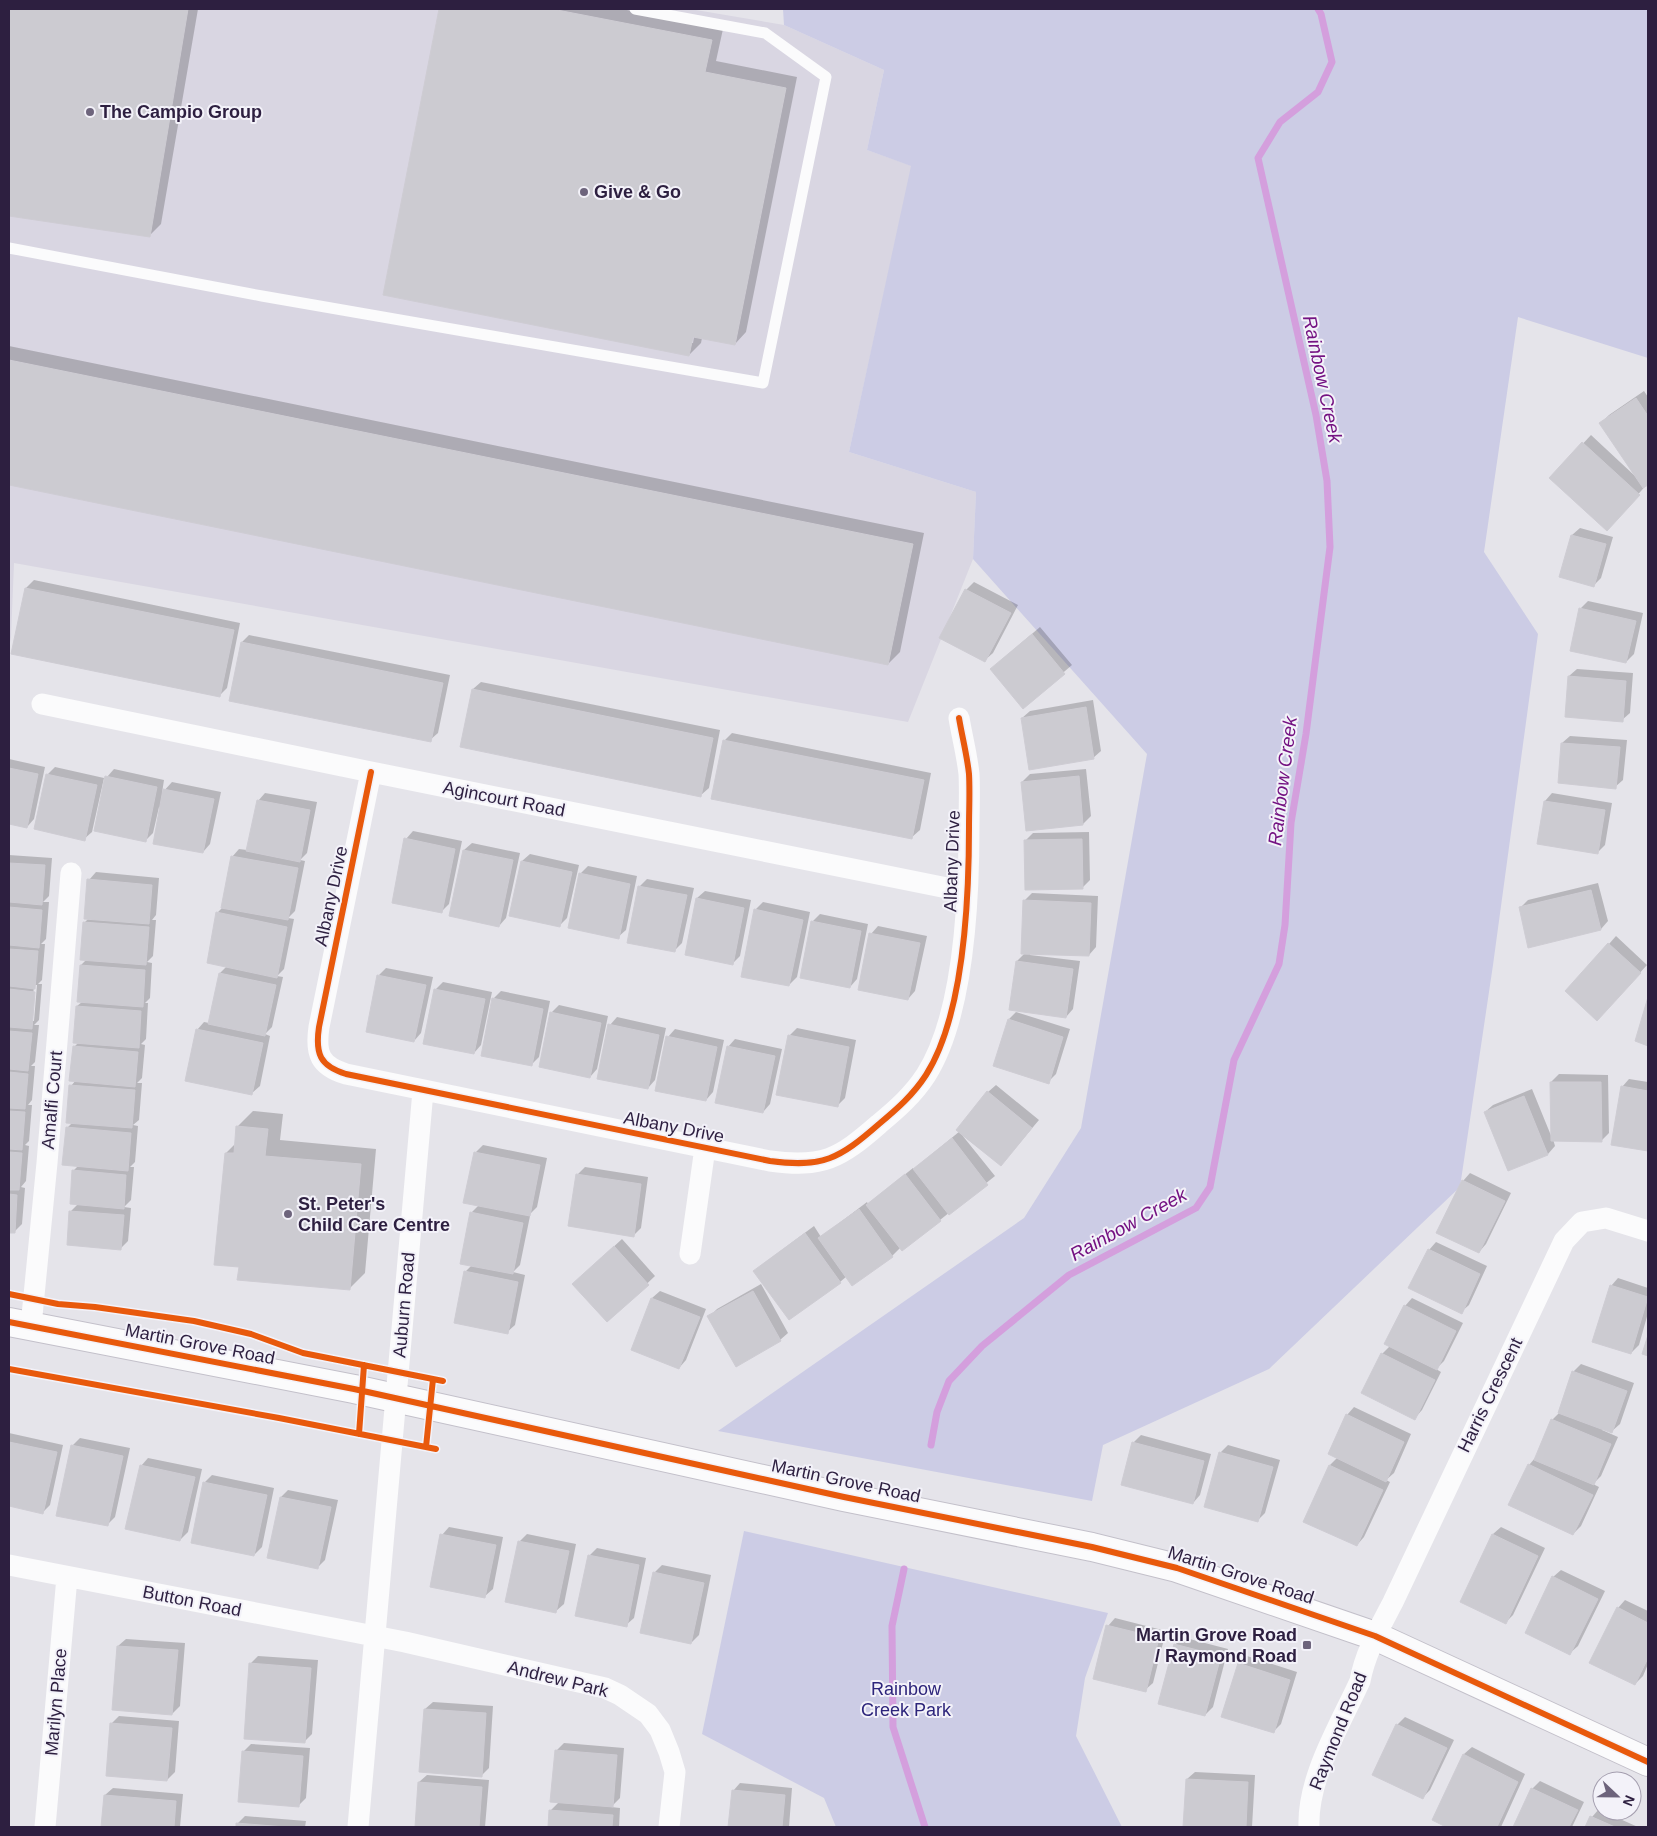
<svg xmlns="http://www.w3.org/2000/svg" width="1657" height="1836" viewBox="0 0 1657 1836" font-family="Arial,sans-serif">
<rect width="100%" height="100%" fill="#e5e4ea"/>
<path fill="#d9d6e2" d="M9 9H690L784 25 884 70 867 150 912 166 849 452 976 492 973 559 908 722 14 563 11 637 9 649Z"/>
<path fill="#cccce5" d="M783 9H1648V358L1518 317 1484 552 1538 634 1493 965 1460 1187 1269 1369 1103 1445 1092 1501 718 1431 1024 1218 1081 1128 1147 754 973 559 976 492 849 452 911 166 867 150 884 70 784 25Z
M744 1531 1108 1613 1085 1678 1076 1736 1122 1827H836L824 1798 702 1734Z"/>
<path fill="#0003" fill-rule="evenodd" d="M9 9H198L161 224 149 236 9 215Z
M441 9H622L723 29 716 61 797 77 746 332 735 344 702 338 701 343 689 355 384 294ZM695 331 693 343H691Z
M9 346 924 533 900 652 888 664 9 484Z
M1644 391 1648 397V483L1614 522 1551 478 1591 435 1635 476 1601 423 1609 415Z
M1580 528 1613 537 1601 578 1594 585 1561 576 1572 535Z
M34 580 240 623 227 688 219 696 26 588Z
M974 582 1018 605 993 653 985 660 966 590Z
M1588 601 1643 613 1634 654 1626 662 1580 609Z
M1040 627 1072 665 1023 707 999 662Z
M249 635 450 675 438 733 430 740 242 642Z
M1577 669 1633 673 1630 713 1622 720 1569 676Z
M481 682 720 730 709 788 701 795 473 689Z
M1093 700 1101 751 1093 758 1022 718 1030 711Z
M732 733 931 773 920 830 912 837 724 741Z
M1570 736 1627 740 1623 780 1615 787 1562 743Z
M9 759 45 767 34 819 27 827 9 823Z
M55 767 104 778 92 832 84 839 47 775Z
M114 769 164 780 162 793 172 782 221 792 210 844 203 852 161 808 159 807 153 833 145 841 107 777Z
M1086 769 1091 816 1083 824 1022 782 1030 774Z
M265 793 317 802 307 853 300 860 305 861 295 911 288 918 294 919 284 969 277 976 283 977 272 1027 265 1034 270 1036 260 1086 252 1093 197 1030 204 1022 209 1023 220 973 227 966 217 913 222 908 232 857 239 849 247 850 258 801Z
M1552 793 1612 803 1605 845 1597 853 1538 843 1545 801Z
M413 831 462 841 449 904 441 912 406 839Z
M1089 832 1090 880 1083 887 1025 841 1033 833Z
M472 843 520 853 506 918 499 926 464 850Z
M530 854 579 865 567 918 560 925 522 861Z
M9 855 52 858 49 896 43 902H49L46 939 41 944H45L42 980 38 984H42L39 1020 34 1025H39L35 1062 31 1066H35L32 1100 28 1105H32L29 1141 25 1145 29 1146 26 1181 21 1187 25 1188 22 1224 14 1232 9 1231ZM34 985H37L34 1021H31Z
M588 866 637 876 626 930 618 937 580 874Z
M96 872 159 878 156 915 152 920H156L153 956 147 962 152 963 150 998 145 1003H148L146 1039 141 1044 145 1045 142 1078 137 1083H142L139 1120 133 1125 138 1126 135 1162 130 1167H134L131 1200 124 1207 131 1208 128 1241 121 1248 71 1211 78 1204 73 1171 79 1165 67 1128 72 1123 71 1086 76 1080 74 1047 79 1042 77 1006 82 1002 81 965 87 959 84 923 89 918V880Z
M647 879 694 888 682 943 674 951 639 887Z
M1598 883 1608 921 1601 929 1520 908 1528 900Z
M705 891 751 900 740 956 733 963 697 898Z
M1032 893 1098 896 1096 947 1089 955 1030 953V955L1080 961 1073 1009 1066 1017 1017 961 1026 952 1024 901Z
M763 902 810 912 797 977 789 985 755 910Z
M820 914 868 924 857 979 850 987 812 922Z
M878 926 927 936 915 991 908 999 871 934Z
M1616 936 1647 965 1605 1011 1609 944Z
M386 968 433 977 421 1033 414 1041 379 975Z
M443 982 492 992 481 1045 474 1053 435 990Z
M501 991 550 1001 539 1057 531 1065 493 999Z
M559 1005 608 1016 597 1069 590 1077 551 1013Z
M1016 1012 1070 1029 1056 1074 1048 1082 1009 1019Z
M617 1017 666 1028 655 1080 648 1088 610 1025Z
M797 1028 856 1040 845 1098 838 1105 789 1036Z
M675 1029 724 1040 713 1092 706 1100 668 1037Z
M735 1039 782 1049 770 1104 763 1112 728 1047Z
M1559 1074 1608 1075 1609 1133 1602 1140 1553 1139 1555 1146 1548 1154 1508 1170 1485 1112 1493 1105 1532 1089 1552 1138 1551 1082Z
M1629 1079 1648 1082V1150L1612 1144 1622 1087Z
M996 1085 1039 1120 1001 1165 962 1135 995 1176 940 1220 901 1247 892 1256 847 1276 840 1282 755 1271 763 1264 814 1226 821 1237 867 1202 868 1204 913 1168 914 1169 960 1131 988 1092Z
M253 1111 283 1114 280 1140 376 1149 365 1273 349 1289 240 1265 226 1153 236 1143 237 1127Z
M483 1145 547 1158 537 1207 529 1215 530 1216 520 1265 513 1272 525 1275 515 1325 507 1332 465 1272 472 1265 471 1213 479 1205 475 1153Z
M585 1167 648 1177 641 1228 633 1236 570 1225 578 1174Z
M1470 1173 1511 1193 1486 1244 1479 1252 1463 1181Z
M622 1239 655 1276 608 1321 582 1276Z
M1436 1242 1487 1266 1469 1305 1461 1312 1429 1250Z
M1618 1278 1648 1288V1313L1639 1345 1631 1353 1611 1286Z
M761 1284 788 1333 780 1340 709 1317 717 1309Z
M660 1291 706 1309 686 1360 679 1368 652 1298Z
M1412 1298 1463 1323 1444 1361 1436 1369 1441 1372 1422 1410 1415 1418 1382 1354 1390 1346 1405 1306Z
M1581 1364 1634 1383 1620 1424 1612 1431 1603 1428 1602 1430 1618 1437 1601 1476 1593 1484 1599 1487 1581 1526 1573 1534 1529 1465 1536 1457 1552 1420 1559 1413 1573 1372Z
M1354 1407 1411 1434 1394 1473 1386 1480 1390 1482 1364 1537 1357 1545 1330 1465 1338 1457 1347 1415Z
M9 1433 63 1445 50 1505 43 1512 9 1505Z
M1141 1435 1211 1454 1200 1495 1193 1503 1133 1443Z
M80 1438 130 1448 115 1517 107 1525 72 1446Z
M1228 1445 1280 1460 1265 1513 1257 1521 1220 1453Z
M148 1458 202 1469 188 1532 180 1540 141 1466Z
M212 1475 274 1488 262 1547 254 1555 204 1483Z
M288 1490 338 1500 325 1560 317 1568 281 1497Z
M449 1527 503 1537 493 1589 485 1596 442 1535Z
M1501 1527 1545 1548 1513 1615 1505 1623 1462 1601 1493 1534Z
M527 1534 576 1544 564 1604 556 1611 519 1542Z
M597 1548 646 1558 634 1618 626 1625 589 1556Z
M662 1565 711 1575 699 1635 691 1643 654 1573Z
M1561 1570 1605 1591 1578 1646 1570 1653 1553 1577Z
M1625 1600 1648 1611V1664L1643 1676 1635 1684 1618 1608Z
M1115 1618 1166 1631 1153 1683 1145 1690 1108 1626Z
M1182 1637 1228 1649 1213 1707 1205 1715 1175 1645Z
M126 1639 185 1643 180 1706 172 1714 118 1646Z
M258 1656 318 1660 312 1734 304 1742 251 1663Z
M1247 1656 1297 1672 1281 1724 1273 1732 1239 1664Z
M433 1702 493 1706 489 1768 481 1776 425 1709Z
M119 1716 179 1721 175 1772 167 1780 111 1724Z
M1405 1717 1454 1740 1430 1790 1423 1797 1397 1725Z
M564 1743 624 1748 620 1798 611 1807 620 1808 619 1827H549L550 1811 560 1801 556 1751Z
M251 1744 310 1748 306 1798 299 1805 243 1752Z
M1472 1747 1525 1774 1501 1827H1449L1434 1820 1464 1754Z
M1195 1772 1255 1775 1252 1827H1184L1187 1779Z
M427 1775 489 1780 485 1827H416L419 1782Z
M1540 1781 1584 1802 1572 1827H1514L1532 1789Z
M740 1783 792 1788 789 1827H730L733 1791Z
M113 1788 183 1794 180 1827H103L105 1795Z
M1599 1809 1602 1811 1638 1827H1587L1592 1817Z
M245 1816 306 1821 305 1827H237L238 1823Z"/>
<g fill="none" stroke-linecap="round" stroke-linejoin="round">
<path stroke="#d49fdd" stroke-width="7" d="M931 1445 937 1412 949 1381 982 1346 1069 1275 1196 1208 1210 1187 1234 1060 1279 964 1285 925 1291 823 1306 734 1330 547 1327 481 1316 415 1258 158 1280 122 1318 92 1332 62 1321 14 1318 9
M904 1569 892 1626 893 1727 925 1827"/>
</g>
<path fill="#cccbd1" stroke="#ceccd3" d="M9 9H188L150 237 9 216Z
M439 9H552L712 40 705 72 786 88 735 345 693 337 689 356 383 295Z
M9 360 913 544 888 665 9 485Z
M1636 398 1648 416V485L1643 488 1599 423Z
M1582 442 1640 495 1607 531 1549 478Z
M1571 535 1606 544 1594 587 1559 577Z
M25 588 234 630 220 697 11 654Z
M965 589 1011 613 985 662 939 638Z
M1579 608 1636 621 1626 663 1570 651Z
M1032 634 1065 674 1023 709 990 669Z
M241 642 443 683 431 742 229 701Z
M1568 676 1626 681 1623 722 1565 717Z
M472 689 713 738 701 797 460 747Z
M1086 707 1094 759 1029 770 1021 718Z
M723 740 924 780 912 839 711 799Z
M1561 743 1620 747 1616 789 1558 783Z
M9 768 38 774 27 828 9 824Z
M46 774 97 785 85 841 34 829Z
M105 776 157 787 146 842 94 831Z
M1079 776 1083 825 1026 831 1021 782Z
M163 789 214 799 203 853 153 844Z
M257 800 310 810 300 862 246 851Z
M1544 801 1605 810 1598 854 1537 844Z
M404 838 455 849 442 913 392 903Z
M1082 839 1083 889 1025 890 1024 840Z
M463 850 513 860 499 927 449 916Z
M231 856 298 868 288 920 221 908Z
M521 861 572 872 560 927 509 916Z
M9 863 45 865 42 905 9 902Z
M579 873 630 884 619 939 568 928Z
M87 879 152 885 149 924 84 919Z
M638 886 687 895 675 952 627 943Z
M1591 890 1601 930 1528 948 1519 907Z
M696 898 744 908 733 965 685 955Z
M1023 900 1091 903 1089 956 1021 954Z
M9 907 42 910 39 948 9 945Z
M754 909 803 920 789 986 741 977Z
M216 912 287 927 277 978 207 963Z
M811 921 861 931 850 988 800 978Z
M83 922 149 927 146 965 80 960Z
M869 933 920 943 908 1000 858 990Z
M1608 943 1641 973 1597 1021 1565 991Z
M9 949 38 951 35 989 9 986Z
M1016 961 1073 969 1066 1018 1009 1010Z
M80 965 145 970 143 1007 77 1002Z
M219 973 276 985 265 1036 208 1024Z
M377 975 426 985 414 1042 366 1032Z
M9 989 35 992 32 1029 9 1027Z
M434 989 485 999 474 1054 423 1044Z
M1648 997V1046L1635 1041Z
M492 998 543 1009 532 1066 481 1056Z
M76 1006 141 1011 139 1048 73 1043Z
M550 1012 601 1023 590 1078 539 1067Z
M1008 1019 1063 1037 1049 1084 993 1066Z
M608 1024 659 1035 648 1089 597 1079Z
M196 1029 263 1043 252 1095 185 1081Z
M9 1031 32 1033 28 1071 9 1069Z
M788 1035 849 1047 838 1107 776 1095Z
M666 1036 717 1047 706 1101 655 1091Z
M73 1046 138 1052 135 1087 69 1081Z
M727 1046 775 1056 763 1113 715 1103Z
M9 1072 28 1074 25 1109 9 1108Z
M1550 1082H1601L1602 1142 1551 1141Z
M69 1085 135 1090 132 1128 66 1123Z
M1621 1086 1648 1091V1151L1611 1145Z
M987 1091 1032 1128 1001 1166 956 1130Z
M1524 1096 1548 1155 1508 1171 1484 1112Z
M9 1111 25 1112 22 1150 9 1149Z
M236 1126 268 1129 265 1156 361 1164 350 1290 237 1280 239 1267 214 1265 225 1153H234Z
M66 1127 131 1133 128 1171 62 1165Z
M952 1138 988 1185 949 1215 913 1169Z
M9 1152 22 1153 19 1190H9Z
M474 1152 540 1165 530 1216 463 1203Z
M72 1170 126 1175 124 1209 70 1204Z
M576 1174 641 1184 634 1237 568 1226Z
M905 1174 941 1221 902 1251 866 1205Z
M1462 1180 1505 1201 1479 1253 1436 1233Z
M9 1194 17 1195 15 1233H9Z
M859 1209 893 1257 852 1286 818 1238Z
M69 1211 124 1215 121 1250 67 1245Z
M470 1212 523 1223 513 1274 460 1264Z
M805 1233 841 1283 789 1320 753 1271Z
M614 1246 649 1285 607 1322 572 1284Z
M1428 1249 1480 1274 1462 1314 1408 1288Z
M464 1271 518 1282 508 1334 454 1323Z
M1610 1285 1648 1297 1631 1354 1592 1342Z
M753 1291 781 1341 736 1367 707 1316Z
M651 1298 700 1317 679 1369 631 1350Z
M1404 1305 1456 1331 1437 1370 1384 1344Z
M1648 1335V1356L1642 1354Z
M1381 1353 1435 1380 1415 1420 1361 1393Z
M1572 1371 1627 1391 1612 1433 1558 1413Z
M1346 1414 1404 1442 1386 1482 1328 1454Z
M1551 1419 1611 1444 1594 1485 1534 1460Z
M9 1442 57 1452 43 1514 9 1506Z
M1132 1442 1204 1461 1193 1504 1121 1485Z
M71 1445 123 1456 108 1526 56 1516Z
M1219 1452 1273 1467 1258 1522 1204 1507Z
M1528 1464 1593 1495 1573 1535 1508 1505Z
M140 1465 195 1477 180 1541 125 1529Z
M1329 1465 1383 1490 1357 1546 1303 1522Z
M203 1482 267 1495 254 1556 191 1543Z
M280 1497 331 1507 318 1569 267 1558Z
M440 1534 496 1545 485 1598 430 1587Z
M1492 1534 1538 1556 1506 1624 1460 1602Z
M518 1541 569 1551 556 1613 505 1602Z
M588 1555 639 1565 627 1627 575 1616Z
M653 1572 704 1583 691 1644 640 1633Z
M1552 1576 1598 1599 1570 1655 1525 1633Z
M1617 1607 1648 1623V1658L1635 1685 1589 1663Z
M1106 1625 1159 1638 1146 1692 1093 1679Z
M1174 1644 1221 1656 1205 1716 1158 1704Z
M117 1646 178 1650 172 1715 112 1710Z
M249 1663 311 1668 305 1743 244 1739Z
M1238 1663 1290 1680 1274 1733 1221 1717Z
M424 1709 486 1713 482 1777 419 1772Z
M110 1723 172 1728 167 1781 106 1776Z
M1396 1724 1447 1748 1423 1799 1372 1775Z
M555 1750 617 1755 613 1807 550 1802Z
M242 1751 303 1756 299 1807 238 1802Z
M1463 1754 1518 1782 1497 1827H1446L1432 1820Z
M1186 1779 1248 1782 1246 1827H1183Z
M418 1782 482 1787 479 1827H415Z
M1531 1788 1578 1810 1569 1827H1513Z
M732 1790 785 1795 782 1827H728Z
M104 1795 176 1801 174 1827H101Z
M549 1810 613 1815 612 1827H548Z
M1590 1816 1615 1827H1585Z
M236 1823 285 1827H236Z"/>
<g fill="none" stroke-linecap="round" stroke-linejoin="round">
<defs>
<path id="secondary" d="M9 1322 354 1389 844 1497 1092 1547 1177 1568 1375 1636 1648 1762"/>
</defs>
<use href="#secondary" stroke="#c3c0ca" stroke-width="30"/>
<path stroke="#fbfbfc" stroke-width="11" d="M9 248 262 296 763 383 826 77 765 33 635 9"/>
<path stroke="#fbfbfc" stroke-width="21" d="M42 704 371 772 967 892
M371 772 319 1027C315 1054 320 1066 346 1074L770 1161C823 1168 839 1159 879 1124 897 1109 913 1095 926 1075 964 1015 969 898 969 827 969 810 970 792 969 774 967 755 962 736 959 718
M690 1254 705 1148
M31 1326 47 1163 71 873
M9 1565 405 1642 605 1688 620 1695 648 1714 660 1730 669 1752 675 1772 669 1827
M45 1827 67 1577
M358 1827 423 1091
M1309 1827C1307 1778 1340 1725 1360 1681 1365 1653 1380 1627 1393 1602L1564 1241 1582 1222 1606 1218 1648 1231"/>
<use href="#secondary" stroke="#fbfbfc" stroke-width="28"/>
<defs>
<path id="cycleway" d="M371 772 319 1027C315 1054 320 1066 346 1074L770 1161C823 1168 839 1159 879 1124 897 1109 913 1095 926 1075 964 1015 969 898 969 827 969 810 970 792 969 774 967 755 962 736 959 718
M9 1294 58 1304 95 1307 194 1321 251 1334 303 1353 443 1381
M9 1322 354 1389 844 1497 1092 1547 1177 1568 1375 1636 1648 1762
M9 1369 279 1418 436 1449
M359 1434 364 1365
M426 1447 433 1379"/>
</defs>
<use href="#cycleway" stroke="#f3f2f9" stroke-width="9"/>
<use href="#cycleway" stroke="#e8590c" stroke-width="6"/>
</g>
<g fill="#6d647c" stroke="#f3f2f9" stroke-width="2">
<circle cx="90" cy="112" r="5"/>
<circle cx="584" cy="192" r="5"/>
<circle cx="288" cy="1214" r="5"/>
<rect x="1302" y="1640" width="10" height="10" rx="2.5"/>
</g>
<g text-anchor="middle" stroke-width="4" stroke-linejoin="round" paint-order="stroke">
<g font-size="18" font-weight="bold" fill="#2d1f40" stroke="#f3f2f9" text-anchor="start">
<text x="100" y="118">The Campio Group</text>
<text x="594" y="198">Give &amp; Go</text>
<text x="298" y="1210">St. Peter's<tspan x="298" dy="21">Child Care Centre</tspan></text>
<text x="1297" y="1641" text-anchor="end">Martin Grove Road<tspan x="1297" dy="21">/ Raymond Road</tspan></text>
</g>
<g font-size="18" fill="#2d1f40" stroke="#f3f2f9">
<text transform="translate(504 799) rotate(11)" y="6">Agincourt Road</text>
<text transform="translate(952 861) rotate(-88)" y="6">Albany Drive</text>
<text transform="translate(331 896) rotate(-78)" y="6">Albany Drive</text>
<text transform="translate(52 1100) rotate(-85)" y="6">Amalfi Court</text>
<text transform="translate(674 1127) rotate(11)" y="6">Albany Drive</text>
<text transform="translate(404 1305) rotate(-85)" y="6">Auburn Road</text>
<text transform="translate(200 1344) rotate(11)" y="6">Martin Grove Road</text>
<text transform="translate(1490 1395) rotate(-64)" y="6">Harris Crescent</text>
<text transform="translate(846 1481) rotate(12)" y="6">Martin Grove Road</text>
<text transform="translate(1241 1575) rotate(18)" y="6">Martin Grove Road</text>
<text transform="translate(192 1601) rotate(11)" y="6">Button Road</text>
<text transform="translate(558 1679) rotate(14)" y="6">Andrew Park</text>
<text transform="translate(56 1702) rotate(-85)" y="6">Marilyn Place</text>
<text transform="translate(1338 1731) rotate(-68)" y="6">Raymond Road</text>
</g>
<g font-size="18" fill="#2d257b" stroke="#f3f2f9">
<text x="906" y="1695">Rainbow<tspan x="906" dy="21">Creek Park</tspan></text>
</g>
<g font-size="19" font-style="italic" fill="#741282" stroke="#f3f2f9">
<text transform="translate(1323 379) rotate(78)" y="7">Rainbow Creek</text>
<text transform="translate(1282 781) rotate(-83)" y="7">Rainbow Creek</text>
<text transform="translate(1128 1224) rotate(-29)" y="7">Rainbow Creek</text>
</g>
</g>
<rect width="1657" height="1836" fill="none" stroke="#2d1f40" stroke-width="20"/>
<g transform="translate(1617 1796) rotate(112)"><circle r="24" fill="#f3f2f9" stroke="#a49eaf"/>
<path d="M0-4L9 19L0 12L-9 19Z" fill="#6d647c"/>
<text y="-8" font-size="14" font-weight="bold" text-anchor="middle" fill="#2d1f40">N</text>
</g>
</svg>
